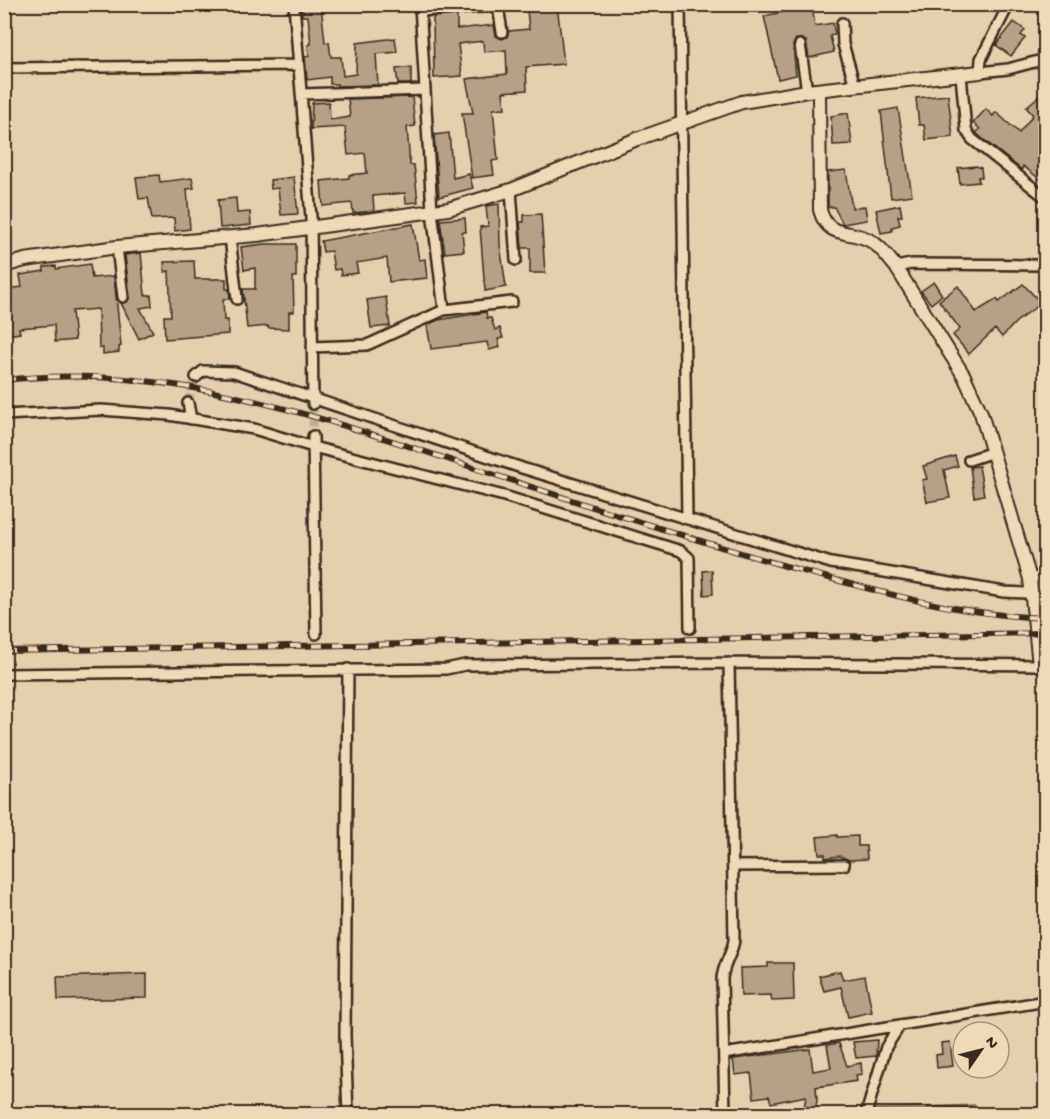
<svg xmlns="http://www.w3.org/2000/svg" width="1050" height="1119" viewBox="0 0 1050 1119" font-family="'Gochi Hand',sans-serif">
<defs>
<pattern id="water-rules" width="6" height="5" patternUnits="userSpaceOnUse" patternTransform="scale(1.5)"><rect width="6" height="5" fill="#a08d75"/><path d="M0 2.5h6" fill="none" stroke="#84735f"/></pattern>
</defs>
<rect width="100%" height="100%" fill="#e3d0af"/>
<filter id="ink" filterUnits="userSpaceOnUse"><feTurbulence type="fractalNoise" baseFrequency=".0167" numOctaves="2"/><feDisplacementMap in="SourceGraphic" scale="12" xChannelSelector="R" yChannelSelector="G"/><feConvolveMatrix kernelMatrix="1 2 1 2 8 2 1 2 1" color-interpolation-filters="sRGB"/></filter>
<g filter="url(#ink)">
<path fill="url(#water-rules)" stroke="#786552" stroke-width="1.5" d="M873 1099 875 1109 975 1105 963 1110 872 1114Z"/>
<path fill="#b4a186" stroke="#3b2a1e" stroke-width="1.5" d="M321 4 325 43 329 42 331 57H341L343 76 356 74 357 43 395 38 397 52 376 54 378 85 337 86V84H330V77L307 80 305 57 309 56 308 45 311 44 308 16H302L301 5Z
M531 4H557L564 64 526 67 527 90 503 92 505 108 493 109 498 160 492 161 494 175 472 178 462 113H473L466 79 507 74 506 50 484 52 483 41 458 44 462 76 434 78 433 17 457 15V29L494 25 496 36 502 39 507 37 509 31 529 29 527 10 532 9Z
M812 6 815 26 833 23 835 34 830 36 834 52 809 58 806 41 796 39 793 45 796 75 778 79 764 16Z
M1014 22 1025 30 1021 35 1025 38 1011 56 996 45Z
M411 67V84H398L396 69Z
M1046 90V184L1023 166 1022 170 983 139 976 133 980 129 973 123 986 109 993 116 996 112 1019 133 1033 115 1026 107Z
M948 95 953 137 926 140 924 125H919L916 98Z
M412 97 415 126 407 127 410 165H414L418 202 406 203 405 193 373 196 374 211 353 213 352 203 323 206 321 181 349 178V175L367 173 365 153 348 155 345 127 311 129 312 103 329 102 330 120 350 117 348 99Z
M898 108 912 195 891 198 881 111Z
M848 113 852 144 833 145 831 116Z
M449 133 453 178 469 174 473 188 439 197 434 135Z
M976 166 981 168 982 177H978L979 182 960 184 958 168Z
M846 170 852 208 865 206 867 220 843 224 834 207H828V172Z
M159 175 160 182 192 178 194 188 187 189 190 229 175 231 174 218 152 219 148 198 139 199 136 177Z
M294 177 298 214 281 215 278 188 271 189 270 180Z
M236 198 237 213 250 212 251 225 220 228 218 200Z
M499 204 500 245 506 287 485 291 480 227 488 226 486 206Z
M900 205 902 216H898L900 225 892 227V231L881 233 876 210Z
M541 214 545 273H530V248H522L520 222H524V215Z
M465 218 466 232H462L464 251 445 253 440 220Z
M413 224 419 260 425 259 427 278 389 282 387 258 356 263 358 273 341 275 340 269 334 270 331 251 323 252 321 241Z
M264 244H296V277H293L294 312H289V329L268 328V326L247 328 243 289H255V268L244 270 241 247Z
M141 253 145 295H151L152 306 140 308 153 332 139 339 121 303 127 302 130 297 125 255Z
M194 261 195 279H226V289H229L230 299H223L224 320H228V334L165 339 164 316H171L169 271 165 272 164 262Z
M90 264 92 278 114 276 121 346 119 347V352L103 354V348H99L98 309 72 311 75 340 55 342 54 325 19 328 20 333 6 335 4 290 22 287 20 275 44 271V267L56 266V269Z
M934 282 942 295 931 304 921 291Z
M1023 284 1041 303 1016 322 1002 337 995 329 969 354 953 335 960 329 939 301 958 286 976 312 997 299 999 302Z
M386 297 390 326 371 328 367 300Z
M486 312 487 318H491L495 330 500 328 503 338 498 339 500 347 489 350 487 342 431 349 427 325 438 320Z
M955 456 958 466 944 470 950 498 927 502 922 480 927 479 923 466Z
M979 466 984 495 974 497 970 467Z
M712 570 713 594 704 595 703 571Z
M837 835V837L858 836V846H866L867 859 849 860 840 856 825 858V854H819L817 837Z
M768 963H793L794 1000 772 1001 771 995 741 996 740 968 768 967Z
M840 971 843 980 865 976 872 1012 848 1017 841 987 824 991 819 976Z
M147 974V998L58 1000 57 977Z
M877 1040 876 1056 856 1058 853 1042Z
M950 1042 953 1066 937 1068 936 1055 942 1054 941 1043Z
M839 1043 847 1066 861 1063 862 1074 856 1075 857 1081 816 1087 817 1100 815 1114H803L806 1096 771 1103 769 1096 754 1098 751 1073 735 1075 733 1059 810 1049 813 1071 831 1068 827 1045Z"/>
<g fill="none" stroke-linecap="round" stroke-linejoin="round">
<path stroke="#c1af92" stroke-width="9" stroke-dasharray="9 4.5" stroke-linecap="butt" d="M188 403 196 377
M313 404V436"/>
<defs>
<path id="minor" d="M294 4 311 218 313 404
M420 4 432 211 444 310
M680 4 687 519
M1009 4 981 59 980 72 1008 69 1046 59
M420 11 498 6 502 32
M842 23 843 44 855 86
M800 45 807 91
M4 68 299 65
M961 75 966 130 972 139 1046 198
M302 94 425 90
M511 190 516 260
M230 237 237 299
M117 247 123 297
M896 267 911 264 1046 265
M312 347 367 345 444 310 512 302
M196 377 203 371 234 372 522 468 831 563 1004 592 1046 594
M188 403 191 419
M4 415 101 410 169 415 254 429 313 447 504 496 681 551 689 558 690 628
M313 436 316 634
M969 460 993 452
M1030 579 1046 575
M348 669 345 1036 348 1114
M4 674 446 669 465 665 729 663 1046 665
M733 866 844 865
M724 1054 900 1025
M725 1114 722 979C723 964 732 955 734 940L729 663
M866 1114 886 1047 900 1025 1046 1001
M983 1114H997"/>
<path id="tertiary" d="M819 91 820 210C828 239 848 229 869 240 880 245 888 258 896 267L964 376 981 413 1030 579 1039 665
M4 266 25 260 117 247 257 235 448 209 511 190 637 139 742 102 807 91 980 72"/>
</defs>
<use href="#minor" stroke="#3b2a1e" stroke-width="14"/>
<use href="#tertiary" stroke="#3b2a1e" stroke-width="16"/>
<use href="#minor" stroke="#eedab8" stroke-width="9"/>
<use href="#tertiary" stroke="#eedab8" stroke-width="12"/>
<defs>
<path id="rail" d="M4 7 7 4
M4 380C145 364 279 404 411 447 534 488 657 529 782 565 868 589 955 615 1046 618
M4 651 1046 633"/>
</defs>
<use href="#rail" stroke="#3b2a1e" stroke-width="6"/>
<use href="#rail" stroke="#eedab8" stroke-width="4" stroke-dasharray="11" stroke-linecap="butt"/>
</g>
</g>
<rect width="1050" height="1119" fill="none" stroke="#eedab8" stroke-width="24"/>
<rect x="12" y="12" width="1026" height="1095" fill="none" stroke="#3b2a1e" stroke-width="2" filter="url(#ink)"/>
<g transform="translate(981 1050) rotate(55)"><circle r="28" fill="#eedab8" stroke="#a6947a" stroke-width="1.5"/>
<path d="M0-4.5L10 22L0 15L-10 22Z" fill="#3b2a1e"/>
<text y="-9" font-size="16" font-weight="bold" text-anchor="middle" fill="#3b2a1e">N</text>
</g>
</svg>
